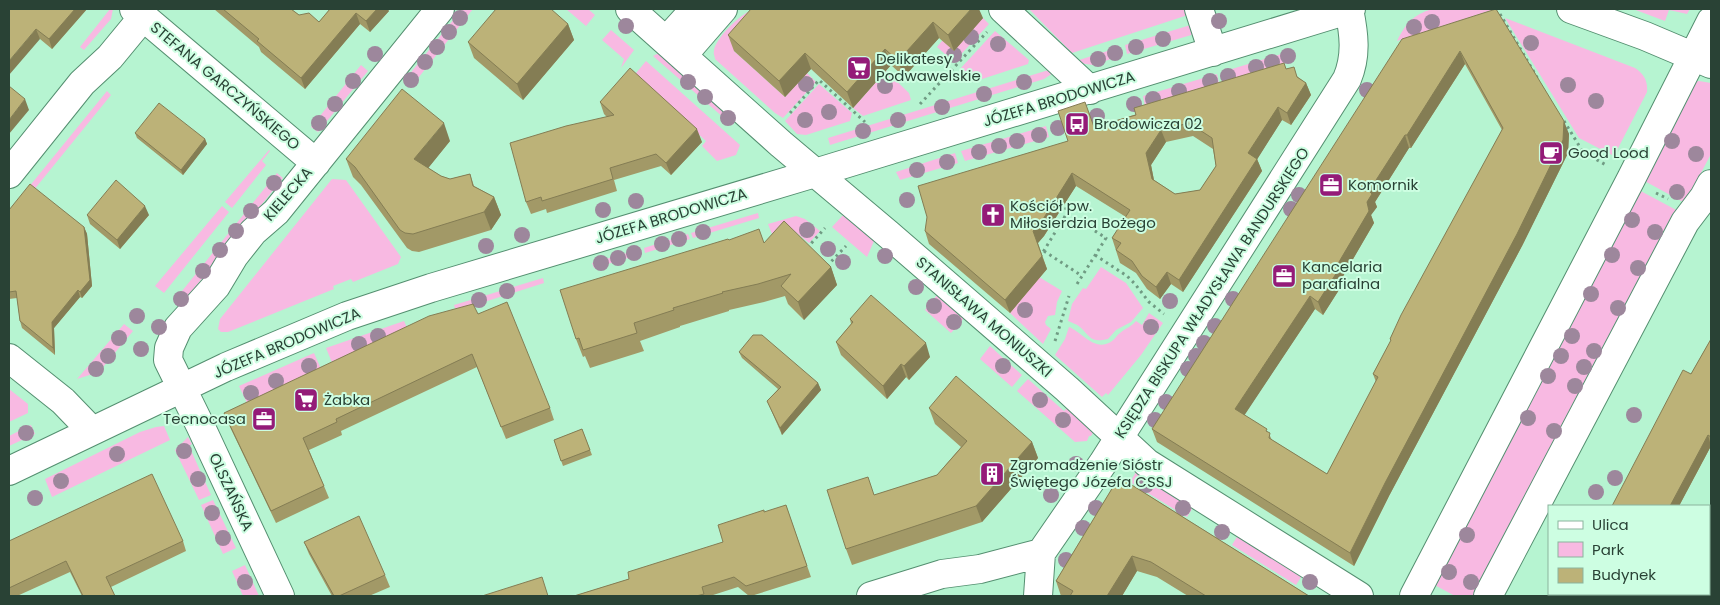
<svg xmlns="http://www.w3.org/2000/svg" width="1720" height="605" viewBox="0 0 1720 605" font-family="Poppins,sans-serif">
<rect width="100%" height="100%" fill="#b6f4d1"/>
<path fill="#f8b9e2" d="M110 9H113L111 19 84 50 80 47Z
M462 9H473L411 87 404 81Z
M566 9H588L595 15 586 26Z
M1029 9H1192L1194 13 1072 53Z
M1432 9H1495L1397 41C1406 23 1413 15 1432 9Z
M1633 9H1690L1687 14 1669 10 1665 21Z
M751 11 734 51 785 97 807 73 816 82 783 118 775 113 715 59C715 56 713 54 714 51 714 40 741 13 751 11Z
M983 18 989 24 954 62 937 47 942 41Z
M1505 18 1635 68C1644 74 1648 81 1647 92L1614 156 1579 138Z
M1197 23 1198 33 1127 54 1125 45Z
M611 30 634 50 621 68 624 59 602 40Z
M995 31 1029 60 1028 64 973 82 960 69Z
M1120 47 1123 55 1093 65 1079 63V60Z
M1291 51 1294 60 1225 82 1222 72Z
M661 52 736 120 732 125 653 56Z
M646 61 740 145 736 155 717 161 702 146 706 141 635 77 632 78Z
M361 65 368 71 318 132 311 127Z
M1055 68 1053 73 1044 79 830 145 828 138Z
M886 71 909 93 911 100 863 116 853 108Z
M1217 74 1219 83 1145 106 1143 96Z
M1699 81 1711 83V154L1685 203 1639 178 1694 82Z
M819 84 852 113 850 121 806 135 797 134 785 121Z
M107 91 111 95 33 191 28 188Z
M1046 126 1049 137 965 161 961 151Z
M269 150 270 151 262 161 266 165 232 208 225 202Z
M955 153 958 163 900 180 896 172Z
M277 173 283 178 180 306 174 301Z
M332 179 346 180 401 257 398 264 353 282 351 279 333 286 334 289 228 332H221L218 329 220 319Z
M1635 188 1680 212 1479 596H1455L1429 582Z
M222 206 229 212 164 293 155 286Z
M758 213 759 218 693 238 691 233Z
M844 214 874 241 867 257 832 227Z
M796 216 805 219 820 231 809 243 793 230 772 234 768 224Z
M688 234 690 239 645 253 644 248Z
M641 249 642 254 594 268 592 263Z
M1101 267 1126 283 1143 308 1131 322 1116 330 1108 339C1090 343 1091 337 1080 327 1077 324 1072 323 1068 321L1072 304 1083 288 1086 289Z
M1039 277 1062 291 1057 302 1055 315 1048 316 1045 322 1046 325 1051 329 1043 344 1010 313Z
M543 278 544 283 456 311 454 305Z
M937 295 964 318 951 333 925 310Z
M1149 313 1163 323 1141 355 1108 395 1106 393 1102 397 1055 355 1065 339 1069 327C1082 332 1095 353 1112 341 1115 339 1117 335 1120 333 1126 328 1131 327 1136 321L1142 325Z
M404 321 408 330 333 365 326 348Z
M124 324 133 331 99 372 77 379Z
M990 346 1022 375 1012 387 980 359Z
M314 353 322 371 248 405 239 386Z
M1028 379 1064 411 1067 408 1093 433 1091 436H1089L1087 441 1075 442 1017 391Z
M9 389 28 404V413L9 422Z
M31 425 35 434 9 446V436Z
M164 426 170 440 52 497 45 479 140 432 156 427Z
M188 437 192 444 189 446 211 495 199 500 175 450Z
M1139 467 1196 503 1187 517 1130 482Z
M213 500 236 548 223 554 201 505Z
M1241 530 1305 571 1296 585 1232 545Z
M245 565 259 596H243L232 571Z"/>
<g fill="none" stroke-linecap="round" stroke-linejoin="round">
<defs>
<path id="minor" d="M134 9 316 163
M630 9 781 144 888 234 1067 389 1147 463 1359 596
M1003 9 1090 90
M1199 9 1213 52
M1571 9 1645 36 1711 64
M666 41 695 9
M683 55 723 9
M9 174 82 83 110 57 143 17
M9 358 63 401 92 431
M9 471 226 367 347 316 431 288 815 173 1351 9
M280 596 200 425 168 360 169 348 178 328 216 286 234 256 253 232 276 212 440 9
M871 596 942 574 980 569 1041 553
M1038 596 1041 553 1103 463 1347 79C1357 55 1354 34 1349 9
M1414 596 1631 179 1711 21
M1488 596 1685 222 1704 197 1711 184"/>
</defs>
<use href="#minor" stroke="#548f70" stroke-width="30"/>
<path stroke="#709b83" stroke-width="3" stroke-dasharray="2.5 4" stroke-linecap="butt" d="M1500 14 1538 79
M920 104 987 32
M790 113 819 80 865 122
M1564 121 1583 152 1606 165
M1656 193 1668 199
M1064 201 1067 213 1106 238 1077 284
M807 248 825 228
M1044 251 1082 276
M1095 255 1127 276 1135 284 1149 302 1164 314
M1040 257 1067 213
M827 266 846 246
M1055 341 1069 296"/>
<use href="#minor" stroke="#fff" stroke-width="28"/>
</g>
<g fill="#9d879c">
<circle cx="460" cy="18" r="8"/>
<circle cx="1219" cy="21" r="8"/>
<circle cx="1432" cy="22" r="8"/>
<circle cx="626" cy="26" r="8"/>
<circle cx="1414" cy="27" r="8"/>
<circle cx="449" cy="32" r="8"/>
<circle cx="971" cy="37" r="8"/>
<circle cx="1163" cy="39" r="8"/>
<circle cx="1531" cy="43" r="8"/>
<circle cx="998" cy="44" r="8"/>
<circle cx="437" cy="47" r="8"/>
<circle cx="1136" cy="47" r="8"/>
<circle cx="1115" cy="53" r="8"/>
<circle cx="375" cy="54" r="8"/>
<circle cx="954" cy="55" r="8"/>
<circle cx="1288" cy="56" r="8"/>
<circle cx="1098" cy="59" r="8"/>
<circle cx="425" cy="62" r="8"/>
<circle cx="1272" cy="62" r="8"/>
<circle cx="1256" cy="67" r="8"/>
<circle cx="1228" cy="76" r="8"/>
<circle cx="411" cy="80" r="8"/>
<circle cx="353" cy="81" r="8"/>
<circle cx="1210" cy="81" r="8"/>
<circle cx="688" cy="82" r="8"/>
<circle cx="1024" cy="82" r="8"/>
<circle cx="806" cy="84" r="8"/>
<circle cx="1568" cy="85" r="8"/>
<circle cx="885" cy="86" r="8"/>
<circle cx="1367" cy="90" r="8"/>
<circle cx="1179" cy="91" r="8"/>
<circle cx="984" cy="94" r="8"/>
<circle cx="705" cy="97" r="8"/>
<circle cx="1153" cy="99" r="8"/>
<circle cx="1596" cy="101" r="8"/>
<circle cx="335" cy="104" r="8"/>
<circle cx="1134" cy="104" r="8"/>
<circle cx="942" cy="107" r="8"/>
<circle cx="829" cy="112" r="8"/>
<circle cx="1097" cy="116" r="8"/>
<circle cx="728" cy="118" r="8"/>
<circle cx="805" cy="120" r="8"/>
<circle cx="898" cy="120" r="8"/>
<circle cx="319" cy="123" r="8"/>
<circle cx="1058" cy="128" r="8"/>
<circle cx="863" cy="131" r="8"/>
<circle cx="1039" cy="135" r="8"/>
<circle cx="1017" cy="141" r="8"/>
<circle cx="1672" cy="141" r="8"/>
<circle cx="999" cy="146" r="8"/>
<circle cx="979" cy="152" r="8"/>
<circle cx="1696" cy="154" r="8"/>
<circle cx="947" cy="162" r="8"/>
<circle cx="917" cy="170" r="8"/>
<circle cx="274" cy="183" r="8"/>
<circle cx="1677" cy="192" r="8"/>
<circle cx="1299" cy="195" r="8"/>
<circle cx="907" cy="200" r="8"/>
<circle cx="636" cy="201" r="8"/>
<circle cx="1291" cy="209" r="8"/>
<circle cx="603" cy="210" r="8"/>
<circle cx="251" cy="211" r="8"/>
<circle cx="1632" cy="220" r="8"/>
<circle cx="807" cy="230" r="8"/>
<circle cx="236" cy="231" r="8"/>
<circle cx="703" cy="232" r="8"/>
<circle cx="1655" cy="232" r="8"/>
<circle cx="522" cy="235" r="8"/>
<circle cx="679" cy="239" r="8"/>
<circle cx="662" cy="244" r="8"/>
<circle cx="486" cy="246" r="8"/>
<circle cx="828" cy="249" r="8"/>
<circle cx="220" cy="250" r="8"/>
<circle cx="634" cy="253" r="8"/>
<circle cx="1612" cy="255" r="8"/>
<circle cx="885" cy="256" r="8"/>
<circle cx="618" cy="258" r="8"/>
<circle cx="843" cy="262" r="8"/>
<circle cx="601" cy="263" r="8"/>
<circle cx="1638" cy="268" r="8"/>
<circle cx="203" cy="271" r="8"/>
<circle cx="916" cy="287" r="8"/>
<circle cx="507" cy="291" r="8"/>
<circle cx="1591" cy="294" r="8"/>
<circle cx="181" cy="299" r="8"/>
<circle cx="1233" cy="299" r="8"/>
<circle cx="479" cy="300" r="8"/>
<circle cx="1170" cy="301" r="8"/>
<circle cx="934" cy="306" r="8"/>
<circle cx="1618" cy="308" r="8"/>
<circle cx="1025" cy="310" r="8"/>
<circle cx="137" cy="316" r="8"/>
<circle cx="954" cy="322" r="8"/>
<circle cx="1215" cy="326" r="8"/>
<circle cx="159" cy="327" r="8"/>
<circle cx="1151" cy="327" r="8"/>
<circle cx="378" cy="336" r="8"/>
<circle cx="1572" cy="336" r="8"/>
<circle cx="119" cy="338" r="8"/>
<circle cx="1204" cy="343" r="8"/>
<circle cx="359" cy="344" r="8"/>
<circle cx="141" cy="349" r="8"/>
<circle cx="1594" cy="351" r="8"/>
<circle cx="108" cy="356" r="8"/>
<circle cx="1196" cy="356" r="8"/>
<circle cx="1561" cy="356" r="8"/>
<circle cx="309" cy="366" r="8"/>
<circle cx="1003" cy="366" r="8"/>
<circle cx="1584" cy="367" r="8"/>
<circle cx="96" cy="369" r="8"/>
<circle cx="1188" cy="369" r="8"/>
<circle cx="1548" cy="376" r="8"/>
<circle cx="276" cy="381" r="8"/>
<circle cx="1575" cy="386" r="8"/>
<circle cx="251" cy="393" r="8"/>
<circle cx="1040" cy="400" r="8"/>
<circle cx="1166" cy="402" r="8"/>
<circle cx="1634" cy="415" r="8"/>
<circle cx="1528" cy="418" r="8"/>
<circle cx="1063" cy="420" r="8"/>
<circle cx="1155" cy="420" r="8"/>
<circle cx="1554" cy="431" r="8"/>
<circle cx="26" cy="433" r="8"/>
<circle cx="184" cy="451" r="8"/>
<circle cx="117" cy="454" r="8"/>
<circle cx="1076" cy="464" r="8"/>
<circle cx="1615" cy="478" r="8"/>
<circle cx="198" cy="479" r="8"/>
<circle cx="61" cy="481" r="8"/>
<circle cx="1146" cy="485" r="8"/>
<circle cx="1596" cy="492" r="8"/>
<circle cx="1051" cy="495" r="8"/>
<circle cx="35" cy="498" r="8"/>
<circle cx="1096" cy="508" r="8"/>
<circle cx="1183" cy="508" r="8"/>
<circle cx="212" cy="513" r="8"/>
<circle cx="1083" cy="528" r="8"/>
<circle cx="1222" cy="532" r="8"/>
<circle cx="1467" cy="535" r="8"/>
<circle cx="223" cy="538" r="8"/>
<circle cx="1066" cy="560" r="8"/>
<circle cx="1449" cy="572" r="8"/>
<circle cx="245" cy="582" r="8"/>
<circle cx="1310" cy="582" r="8"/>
<circle cx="1471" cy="582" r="8"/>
</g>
<path fill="#a29967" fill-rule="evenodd" d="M9 9H87L52 49 40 39Z
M214 9H291L299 15 319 22 330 9 389 11 370 32 360 24 305 89 261 52 259 47Z
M1496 9 1569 134 1568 153 1522 246 1389 496 1354 566 1157 442 1152 429ZM1465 64 1502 130 1390 339 1391 341 1373 374 1376 382 1327 474 1272 440 1268 432 1244 415 1315 309 1323 315 1344 282 1342 278 1374 223 1371 215 1377 207 1375 202 1409 148H1411Z
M983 18 954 51 939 38 904 77 891 65 853 108 811 69 785 97 734 51 728 35Z
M568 24 574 40 523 100 474 58 468 42Z
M1287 69 1306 83 1311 95 1291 125 1282 120 1257 159 1262 171 1183 292 1171 284 1160 299 1147 289 1136 273 1120 263 1112 238 1126 217 1076 186 1044 236 1038 243 1047 269 1010 313 929 244 925 231 1068 141 1094 127ZM1193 136 1213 149 1216 166 1200 190 1175 194 1154 180 1151 165 1166 142Z
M600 102 702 142 671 175 661 166 614 180 617 191 547 213 546 209 531 214 526 202 607 117 604 114Z
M135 133 205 139 207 144 183 175 137 138Z
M450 141 428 168 441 176 450 179 470 174 474 186 494 197 501 215 491 230 419 252 412 251 407 248 361 185 353 177 346 159Z
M9 210 84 227 87 234 92 286 82 298 80 297 54 328 55 355 22 328 20 321 17 298 9 299Z
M87 215H149L120 249 90 224Z
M729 240 764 243 831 267 837 285 804 320 788 304 785 296 764 302 729 310V311L680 326V327L640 341 644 351 590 368 585 356 583 357 576 339Z
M478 314 550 408 554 420 506 439 477 367 341 431 342 435 309 450 329 498 276 523 229 425 224 413Z
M850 319 930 357 909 380 906 377 887 399 841 355 836 342 851 324Z
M1711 339V446L1679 506H1612L1691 374Z
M739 352 818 383 821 390 782 435 767 401 778 389 742 358Z
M929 408 1032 442 1038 458 982 522 852 565 846 549 875 495 937 475 961 447 935 424Z
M582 429 592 455 563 466 554 440Z
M1119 477 1309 596H1188L1157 577 1137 571 1122 596H1061L1056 581Z
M786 505 811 577 751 596H749L738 587 710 596H574L629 579 723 542Z
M9 541H183L186 551 111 587 115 596H82L70 572 17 596H9Z
M304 542 385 575 390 587 369 596H332L309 554Z"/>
<path fill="#847d54" d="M75 9H87L52 49 49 39Z
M377 9H388L389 11 370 32 366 21Z
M971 9H979L983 18 954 51 948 35Z
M356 13 360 24 305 89 301 78Z
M933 22 939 38 904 77 898 61Z
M568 24 574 40 523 100 517 84Z
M36 29 40 39 9 75V61Z
M885 49 891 65 853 108 847 92Z
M1460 51 1465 64 1411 148 1407 135Z
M805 53 811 69 785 97 779 81Z
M1306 83 1311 95 1291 125 1287 113Z
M25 99 29 110 9 134V120Z
M1278 107 1282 120 1253 166 1248 153Z
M1564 121 1569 134 1568 153 1522 246 1389 496 1354 566 1350 553Z
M444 123 450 141 421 177 414 159Z
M697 129 702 142 671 175 666 163Z
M1161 130 1166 142 1151 165 1156 191 1152 179 1146 153Z
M1405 135 1409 148 1375 202 1377 207 1371 215 1374 223 1342 278 1344 282 1323 315 1318 302 1336 267 1367 202 1369 191Z
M205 139 207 144 183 175 181 170Z
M1257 159 1262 171 1183 292 1179 280Z
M1072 173 1076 186 1044 236 1037 244 1033 231Z
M494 197 501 215 491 230 484 212Z
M145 206 149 215 120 249 117 240Z
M84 227 87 234 92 286 82 298 80 292Z
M1042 256 1047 269 1010 313 1005 300Z
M831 267 837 285 804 320 798 302Z
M1167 272 1171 284 1160 299 1156 287Z
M78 290 80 297 54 328 55 355 53 348 52 322Z
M1310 296 1315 309 1240 422 1235 409Z
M926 343 930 357 909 380 904 366Z
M901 364 906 377 887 399 883 386Z
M818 383 821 390 782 435 780 428Z
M1708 435 1711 446 1679 506H1670Z
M1032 442 1038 458 982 522 976 506Z
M1132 556 1137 571 1122 596H1107Z"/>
<path fill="#bcb278" stroke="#847d54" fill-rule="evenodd" d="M9 9H75L49 39 36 29 9 61Z
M223 9H291L299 15 309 13 319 22 330 9H377L366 21 356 13 301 78 257 41 259 39Z
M496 9H551L568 24 517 84 468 42Z
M751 9H971L948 35 933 22 898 61 885 49 847 92 805 53 779 81 728 35Z
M1496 9 1564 121 1563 140 1517 234 1385 483 1350 553 1152 429 1402 39ZM1460 51 1503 128 1401 315 1390 339 1391 340 1373 374 1378 377 1327 474 1269 438 1270 433 1266 431 1267 429 1235 409 1310 296 1318 302 1339 269 1336 267 1369 211 1367 202 1372 194 1369 191 1405 135H1407Z
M1284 63 1286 69 1294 67 1297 77 1306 83 1287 113 1278 107 1248 153 1257 159 1179 280 1167 272 1156 287 1142 276 1132 261 1116 250 1121 243 1112 238 1130 210 1072 173 1040 224 1033 231 1042 256 1005 300 925 231 927 217 918 186 1068 141 1058 111 1085 102 1094 127 1136 115 1134 108ZM1189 123 1212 138 1216 166 1200 190 1175 194 1152 179 1146 153 1161 130Z
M630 68 697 129 666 163 656 154 610 168 613 179 542 201 541 197 526 202 510 143 566 126 614 115 600 102Z
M9 86 25 99 9 120Z
M402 89 444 123 414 159 441 176 450 179 470 174 473 186 494 197 484 212 413 234 405 233 400 230 355 167 346 159Z
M159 103 205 139 181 170 135 133Z
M116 180 145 206 117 240 87 215Z
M30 184 84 227 90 280 80 292 78 290 52 322 53 348 20 321 16 291 9 292V210Z
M784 221 831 267 798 302 781 286 791 274 758 284 722 292 723 293 673 308 674 310 634 323 637 333 583 350 579 338 576 339 560 290 728 239 729 240 759 229 764 243Z
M871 295 926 343 904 366 901 364 883 386 836 342 853 322 850 319Z
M507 302 550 408 501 427 472 354 336 419 337 422 303 438 324 486 271 511 224 413 429 316 473 304 478 314Z
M753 335H762L818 383 780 428 767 401 781 387 739 352Z
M1711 339V437L1708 435 1670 506H1612L1683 370 1691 374Z
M956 376 1032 442 976 506 846 549 827 490 868 477 874 495 937 475 967 441 929 408Z
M582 429 590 450 561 461 554 440Z
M152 474 183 541 106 577 115 596H83L66 561 9 588V541Z
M1119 477 1309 596H1206L1151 562 1132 556 1107 596H1070L1073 591 1056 581Z
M786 505 807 566 746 586 734 577 702 587 704 594 696 596H574L629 579 628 572 723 542 718 525 764 510V512Z
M359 516 385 575 339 596H334L304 542Z
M542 577 548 596H482Z"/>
<defs>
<symbol id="supermarket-square" viewBox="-11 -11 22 22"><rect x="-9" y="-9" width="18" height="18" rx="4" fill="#941b78" stroke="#cdfee2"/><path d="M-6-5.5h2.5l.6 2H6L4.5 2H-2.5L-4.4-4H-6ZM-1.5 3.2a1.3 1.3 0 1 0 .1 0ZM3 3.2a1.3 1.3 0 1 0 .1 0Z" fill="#fff"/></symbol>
<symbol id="bus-square" viewBox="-11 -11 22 22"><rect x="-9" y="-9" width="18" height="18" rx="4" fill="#941b78" stroke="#cdfee2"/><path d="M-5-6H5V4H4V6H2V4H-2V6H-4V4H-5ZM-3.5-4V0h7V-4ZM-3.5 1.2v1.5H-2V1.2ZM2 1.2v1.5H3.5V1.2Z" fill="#fff"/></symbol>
<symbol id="cafe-square" viewBox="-11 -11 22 22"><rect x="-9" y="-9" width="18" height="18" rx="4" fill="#941b78" stroke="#cdfee2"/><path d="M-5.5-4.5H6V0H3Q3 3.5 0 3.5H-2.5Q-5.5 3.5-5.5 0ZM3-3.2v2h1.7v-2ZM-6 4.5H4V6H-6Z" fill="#fff"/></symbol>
<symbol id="office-square" viewBox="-11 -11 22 22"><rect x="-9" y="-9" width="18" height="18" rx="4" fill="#941b78" stroke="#cdfee2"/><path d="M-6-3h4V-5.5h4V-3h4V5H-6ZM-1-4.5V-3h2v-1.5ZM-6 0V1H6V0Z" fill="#fff"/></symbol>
<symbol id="church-square" viewBox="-11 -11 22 22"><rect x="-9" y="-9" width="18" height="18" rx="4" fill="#941b78" stroke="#cdfee2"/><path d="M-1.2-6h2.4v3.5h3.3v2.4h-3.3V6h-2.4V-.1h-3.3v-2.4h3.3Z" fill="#fff"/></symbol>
<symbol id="building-square" viewBox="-11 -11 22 22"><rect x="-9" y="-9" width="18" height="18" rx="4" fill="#941b78" stroke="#cdfee2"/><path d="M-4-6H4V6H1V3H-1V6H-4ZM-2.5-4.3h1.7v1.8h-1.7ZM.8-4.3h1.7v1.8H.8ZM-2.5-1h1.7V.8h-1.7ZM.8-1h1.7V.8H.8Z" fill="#fff"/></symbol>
</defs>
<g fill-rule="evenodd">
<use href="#supermarket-square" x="845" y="54" width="28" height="28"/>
<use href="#bus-square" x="1063" y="110" width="28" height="28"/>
<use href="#cafe-square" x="1537" y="139" width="28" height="28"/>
<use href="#office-square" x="1317" y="171" width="28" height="28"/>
<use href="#church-square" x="979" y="201" width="28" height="28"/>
<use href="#office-square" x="1270" y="262" width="28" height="28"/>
<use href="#supermarket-square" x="292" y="386" width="28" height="28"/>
<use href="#office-square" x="250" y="405" width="28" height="28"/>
<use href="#building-square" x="978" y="460" width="28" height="28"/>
</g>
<g text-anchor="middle" stroke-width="4" stroke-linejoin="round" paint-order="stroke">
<g font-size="15" fill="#294235" stroke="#cdfee2" text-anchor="start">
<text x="876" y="64">Delikatesy<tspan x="876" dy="17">Podwawelskie</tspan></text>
<text x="1094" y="129">Brodowicza 02</text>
<text x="1568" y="158">Good Lood</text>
<text x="1348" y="190">Komornik</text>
<text x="1010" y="211">Kościół pw.<tspan x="1010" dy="17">Miłosierdzia Bożego</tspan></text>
<text x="1302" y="272">Kancelaria<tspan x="1302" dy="17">parafialna</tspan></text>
<text x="324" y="405">Żabka</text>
<text x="246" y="424" text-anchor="end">Tecnocasa</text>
<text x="1010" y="470">Zgromadzenie Sióstr<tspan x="1010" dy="17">Świętego Józefa CSSJ</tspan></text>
</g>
<g font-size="15" fill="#294235" stroke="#cdfee2">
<text transform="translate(225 86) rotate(40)" y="5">STEFANA GARCZYŃSKIEGO</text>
<text transform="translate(1059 99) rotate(-17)" y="5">JÓZEFA BRODOWICZA</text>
<text transform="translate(288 194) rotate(-49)" y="5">KIELECKA</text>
<text transform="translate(671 216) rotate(-17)" y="5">JÓZEFA BRODOWICZA</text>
<text transform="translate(1212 293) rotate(-57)" y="5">KSIĘDZA BISKUPA WŁADYSŁAWA BANDURSKIEGO</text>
<text transform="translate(984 317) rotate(41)" y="5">STANISŁAWA MONIUSZKI</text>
<text transform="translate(287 343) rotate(-23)" y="5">JÓZEFA BRODOWICZA</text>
<text transform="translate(231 492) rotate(65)" y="5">OLSZAŃSKA</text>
</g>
</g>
<rect width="1720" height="605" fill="none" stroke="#294235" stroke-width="20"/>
<rect x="1548" y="505" width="162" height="90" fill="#cdfee2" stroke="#8bb39d"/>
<rect x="1558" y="521" width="25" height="8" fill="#ffffff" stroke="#8bb39d"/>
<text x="1592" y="530" font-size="15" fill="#294235">Ulica</text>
<rect x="1558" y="542" width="25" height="15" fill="#f8b9e2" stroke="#8bb39d"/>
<text x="1592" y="555" font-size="15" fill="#294235">Park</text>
<rect x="1558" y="568" width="25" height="15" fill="#bcb278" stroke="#8bb39d"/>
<text x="1592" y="580" font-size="15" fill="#294235">Budynek</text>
</svg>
